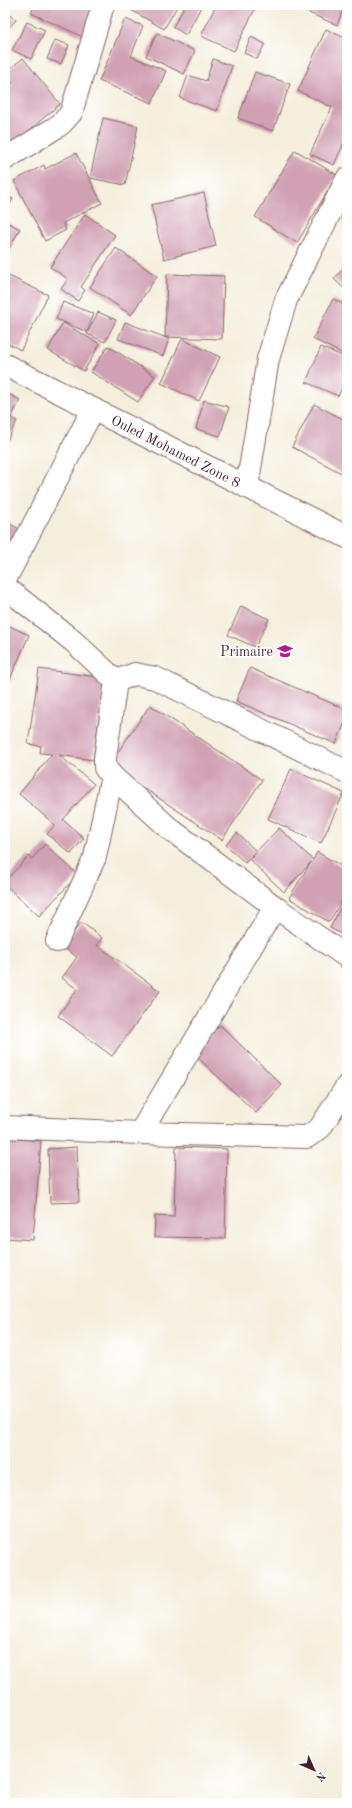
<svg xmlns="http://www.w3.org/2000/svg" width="352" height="1808" viewBox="0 0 352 1808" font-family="'Old Standard TT',serif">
<rect width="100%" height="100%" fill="#fff"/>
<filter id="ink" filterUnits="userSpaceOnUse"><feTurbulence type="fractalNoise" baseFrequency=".025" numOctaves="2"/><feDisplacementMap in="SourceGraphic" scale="8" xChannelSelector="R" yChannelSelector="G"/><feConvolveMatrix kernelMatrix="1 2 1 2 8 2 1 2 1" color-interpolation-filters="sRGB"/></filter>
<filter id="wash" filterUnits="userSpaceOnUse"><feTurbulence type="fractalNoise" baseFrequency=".012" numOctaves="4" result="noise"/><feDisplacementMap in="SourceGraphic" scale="16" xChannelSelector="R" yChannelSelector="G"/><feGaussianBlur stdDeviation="0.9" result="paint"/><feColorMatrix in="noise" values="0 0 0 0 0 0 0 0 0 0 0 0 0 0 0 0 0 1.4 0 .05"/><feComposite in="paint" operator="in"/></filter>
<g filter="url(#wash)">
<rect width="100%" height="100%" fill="#f4eedc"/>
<g id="blocks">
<path fill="#d0a0b3" d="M35 5H97L83 37 31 13Z
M134 5H178L164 29 131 10Z
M185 5H196L201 7 186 35 173 27Z
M216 5H247L255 9 234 51 201 36Z
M297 5H345L337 25 309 13 310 10Z
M5 11 16 20 5 32Z
M125 19 143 26 131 56 166 71 152 103 99 81Z
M27 22 45 30 31 59 12 50Z
M326 29 345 38 347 35V136L334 165 310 154 332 107 298 91Z
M157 33 195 51 184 74 146 56Z
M251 37 265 44 257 59 244 53Z
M55 40 69 45 61 64 47 59Z
M23 58 60 104 5 151V90L13 83 5 73Z
M213 59 232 66 217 111 180 98 188 75 206 81Z
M255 72 290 84 273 131 238 118Z
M103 118 138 126 125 185 90 178Z
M295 150 337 175 297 243 255 217Z
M76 153 102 203 63 223 66 230 45 241 14 181 44 165 45 169Z
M204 193 216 246 164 259 151 205Z
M5 194 13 199 5 211Z
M85 214 115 235 81 287 85 290 78 301 61 289 68 279 50 267Z
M5 221 20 229 5 256Z
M116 248 157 276 131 315 90 287Z
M347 264V291L334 279Z
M5 274 48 295 21 350 5 342Z
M167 274 224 276 222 339 165 337Z
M333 299 347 306V356L313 339Z
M63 302 94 314 87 332 56 319Z
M98 312 116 320 105 342 87 334Z
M125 322 169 339 163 356 118 339Z
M63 323 100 344 84 371 48 350Z
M182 339 220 357 199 401 161 383Z
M108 346 155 376 138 402 91 372Z
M321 347 347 358V376L338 396 306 382Z
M5 392 20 400 11 418 17 421 5 445Z
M204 400 229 407 220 436 196 429Z
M314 404 347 421V476L292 447Z
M5 521 21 530 5 561Z
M241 606 269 619 255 647 228 635Z
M5 624 29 635 5 691Z
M250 668 347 710V718L336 744 236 701Z
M39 669 105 678 93 760 59 755 94 784 63 820 84 838 71 854 47 834 55 825 19 794 52 754 40 753 41 746 28 744Z
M150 705 262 780 222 840 109 765Z
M291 769 344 793 321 843 268 819Z
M279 828 313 860 317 852 343 867 347 859V892L329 922 289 898 311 862 284 892 249 859Z
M237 833 256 851 245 863 226 845Z
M45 844 78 875 39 916 5 885V881L29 856 32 859Z
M347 895V937L330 928Z
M81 922 102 938 97 945 160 991 112 1056 58 1016 77 989 62 978 77 957 63 947Z
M220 1025 282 1085 256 1113 193 1053Z
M5 1138 41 1141 33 1240 5 1238Z
M77 1147 79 1202 50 1203 48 1149Z
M176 1147 227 1149 225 1238 154 1237 155 1216 174 1217Z"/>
</g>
</g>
<g filter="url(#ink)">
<use href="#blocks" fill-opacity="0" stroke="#866769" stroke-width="1"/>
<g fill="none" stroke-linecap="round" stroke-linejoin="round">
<defs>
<path id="minor" d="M247 487 268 359 286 300 347 179
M5 580 93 409
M5 587 73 641 116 681 105 758V768L112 776 170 829 275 907
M116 681 135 674 155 678 347 772
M57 941 95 857 112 776
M5 1127 140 1133 275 907 347 957
M140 1133 307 1137 320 1128 347 1086"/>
<path id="tertiary" d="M5 159 55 128 62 123 71 113 103 5"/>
<path id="secondary" d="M5 365 347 537"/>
</defs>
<use href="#minor" stroke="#866769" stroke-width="24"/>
<use href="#tertiary" stroke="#866769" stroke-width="24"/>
<use href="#secondary" stroke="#866769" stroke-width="24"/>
<use href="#minor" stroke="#fff" stroke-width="22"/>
<use href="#tertiary" stroke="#fff" stroke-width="22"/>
<use href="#secondary" stroke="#fff" stroke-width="22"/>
</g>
</g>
<defs>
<symbol id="school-bare" viewBox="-9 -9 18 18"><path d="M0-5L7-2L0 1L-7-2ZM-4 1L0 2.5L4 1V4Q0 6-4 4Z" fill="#b5179e" stroke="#fff" stroke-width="2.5" paint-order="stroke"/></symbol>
</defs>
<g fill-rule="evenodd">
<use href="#school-bare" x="274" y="640" width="22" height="22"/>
</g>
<g text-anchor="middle" stroke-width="3.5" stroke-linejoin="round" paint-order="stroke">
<g font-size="14" fill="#4a1f2b" stroke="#fff">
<text transform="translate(176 451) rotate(27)" y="5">Ouled Mohamed Zone 8</text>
</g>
<g font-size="14" fill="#4a1f2b" stroke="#fff" text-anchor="end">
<text x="273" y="656">Primaire</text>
</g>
</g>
<rect width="352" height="1808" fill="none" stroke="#fff" stroke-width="20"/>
<g transform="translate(314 1770) rotate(135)" stroke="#ffffff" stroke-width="3" paint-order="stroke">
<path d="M0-3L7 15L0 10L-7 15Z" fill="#4a1f2b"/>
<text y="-6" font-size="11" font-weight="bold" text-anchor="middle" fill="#4a1f2b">N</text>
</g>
</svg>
